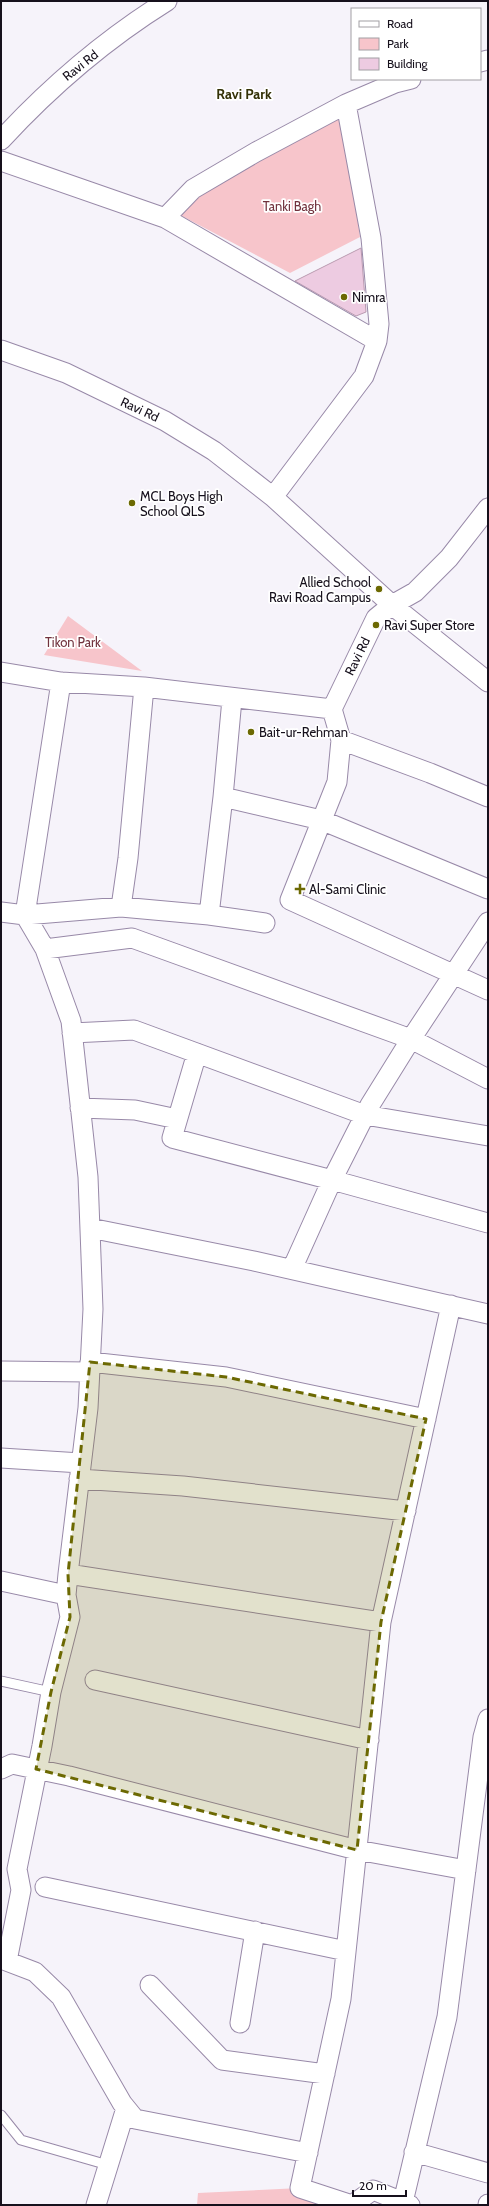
<svg xmlns="http://www.w3.org/2000/svg" width="489" height="2206" viewBox="0 0 489 2206" font-family="Cabin,sans-serif">
<rect width="100%" height="100%" fill="#f6f3fa"/>
<path fill="#f7c5cb" d="M342 112 360 237 290 273 178 214 199 191Z
M68 616 142 671 44 655Z
M300 2188 352 2205H197L198 2193Z"/>
<path fill="#edcbe1" stroke="#ba9ab0" d="M361 248 366 312 356 316 295 281Z"/>
<g fill="none" stroke-linecap="round" stroke-linejoin="round">
<defs>
<path id="lane" d="M1 1681 51 1692
M1 2115 21 2140 108 2165"/>
<path id="street" d="M480 62 488 60
M1 140C50 87 106 39 167 1
M1 161 165 218 377 341
M165 218 193 189 256 152 346 104 395 83 411 79
M1 350 66 373 165 421 214 451 273 497 392 605 376 618 332 709 144 687 61 682 1 672
M273 497 364 376 377 341 379 324 371 238 346 104
M488 508 449 558 415 592 392 605 488 682
M332 709 341 740 337 782 290 900 488 990
M341 740 430 773 488 797
M223 797 321 820 488 889
M121 907 128 858 144 687
M1 912 25 915 121 907 209 915 265 923
M209 915 223 797 232 699
M488 922 411 1039 370 1105 332 1180 488 1223
M45 949 132 938 411 1039 488 1079
M72 1033 134 1030 365 1115 488 1136
M197 1053 172 1138 332 1180 292 1269
M80 1108 135 1110 177 1119
M90 1228 254 1261 488 1314
M90 1362 226 1377 426 1419
M1 1371 89 1372
M1 1458 81 1463
M79 1479 183 1486 406 1511
M68 1574 381 1622
M1 1581 66 1595
M95 1680 369 1740
M1 1769 12 1764 69 1776 357 1850 466 1870
M45 1887 346 1951
M1 1959 35 1972 61 1997 122 2103 135 2119 308 2153
M7 1961 21 1890 17 1869 42 1746 51 1692 70 1617 66 1595 68 1574 88 1408 93 1309 88 1177 71 1021 45 949 25 915 61 682
M150 1985 222 2060 325 2074
M240 2023 255 1931
M414 2152 488 2173
M403 2202 447 2017 483 1737 488 1719
M96 2205 126 2108
M352 2205 300 2188 341 1999 381 1622 451 1305
M352 2205 373 2190 410 2205
M488 2205V2204"/>
</defs>
<use href="#lane" stroke="#9889a8" stroke-width="11"/>
<use href="#street" stroke="#9889a8" stroke-width="21"/>
<use href="#lane" stroke="#fff" stroke-width="9"/>
<use href="#street" stroke="#fff" stroke-width="19"/>
</g>
<path fill="#6c6902" fill-opacity="0.2" stroke="#6c6902" stroke-width="3" stroke-dasharray="8 5" stroke-linejoin="round" d="M90 1362 226 1377 426 1419 381 1622 357 1850 36 1769 51 1692 70 1617 68 1574Z"/>
<g fill="#6c6902" stroke="#fff" stroke-width="1.5">
<circle cx="344" cy="297" r="4"/>
<circle cx="132" cy="503" r="4"/>
<circle cx="379" cy="589" r="4"/>
<circle cx="376" cy="625" r="4"/>
<circle cx="251" cy="732" r="4"/>
<path d="M298 883h4v4h4v4h-4v4h-4v-4h-4v-4h4z"/>
</g>
<g text-anchor="middle" stroke-width="3.5" stroke-linejoin="round" paint-order="stroke">
<g font-size="13" fill="#16101c" stroke="#fff">
<text transform="translate(80 65) rotate(-38)" y="5">Ravi Rd</text>
<text transform="translate(140 409) rotate(25)" y="5">Ravi Rd</text>
<text transform="translate(357 656) rotate(-64)" y="5">Ravi Rd</text>
</g>
<g font-size="13" fill="#71323d" stroke="#fff">
<text x="292" y="211">Tanki Bagh</text>
<text x="73" y="647">Tikon Park</text>
</g>
<g font-size="13" fill="#16101c" stroke="#fff" text-anchor="start">
<text x="352" y="302">Nimra</text>
<text x="140" y="501">MCL Boys High<tspan x="140" dy="15">School QLS</tspan></text>
<text x="371" y="587" text-anchor="end">Allied School<tspan x="371" dy="15">Ravi Road Campus</tspan></text>
<text x="384" y="630">Ravi Super Store</text>
<text x="259" y="737">Bait-ur-Rehman</text>
<text x="309" y="894">Al-Sami Clinic</text>
</g>
<g font-size="14" font-weight="bold" fill="#343207" stroke="#fff">
<text x="244" y="99">Ravi Park</text>
</g>
</g>
<rect width="489" height="2206" fill="none" stroke="#16101c" stroke-width="4"/>
<rect x="351" y="8" width="130" height="72" fill="#ffffff" stroke="#a29fa4"/>
<rect x="359" y="21" width="20" height="6" fill="#ffffff" stroke="#a29fa4"/>
<text x="387" y="28" font-size="12" fill="#16101c">Road</text>
<rect x="359" y="38" width="20" height="12" fill="#f7c5cb" stroke="#a29fa4"/>
<text x="387" y="48" font-size="12" fill="#16101c">Park</text>
<rect x="359" y="58" width="20" height="12" fill="#edcbe1" stroke="#a29fa4"/>
<text x="387" y="68" font-size="12" fill="#16101c">Building</text>
<path d="M353 2190v6h53v-6" fill="none" stroke="#16101c" stroke-width="2"/>
<text x="359" y="2190" font-size="12" fill="#16101c" stroke="#ffffff" stroke-width="3" paint-order="stroke">20 m</text>
</svg>
